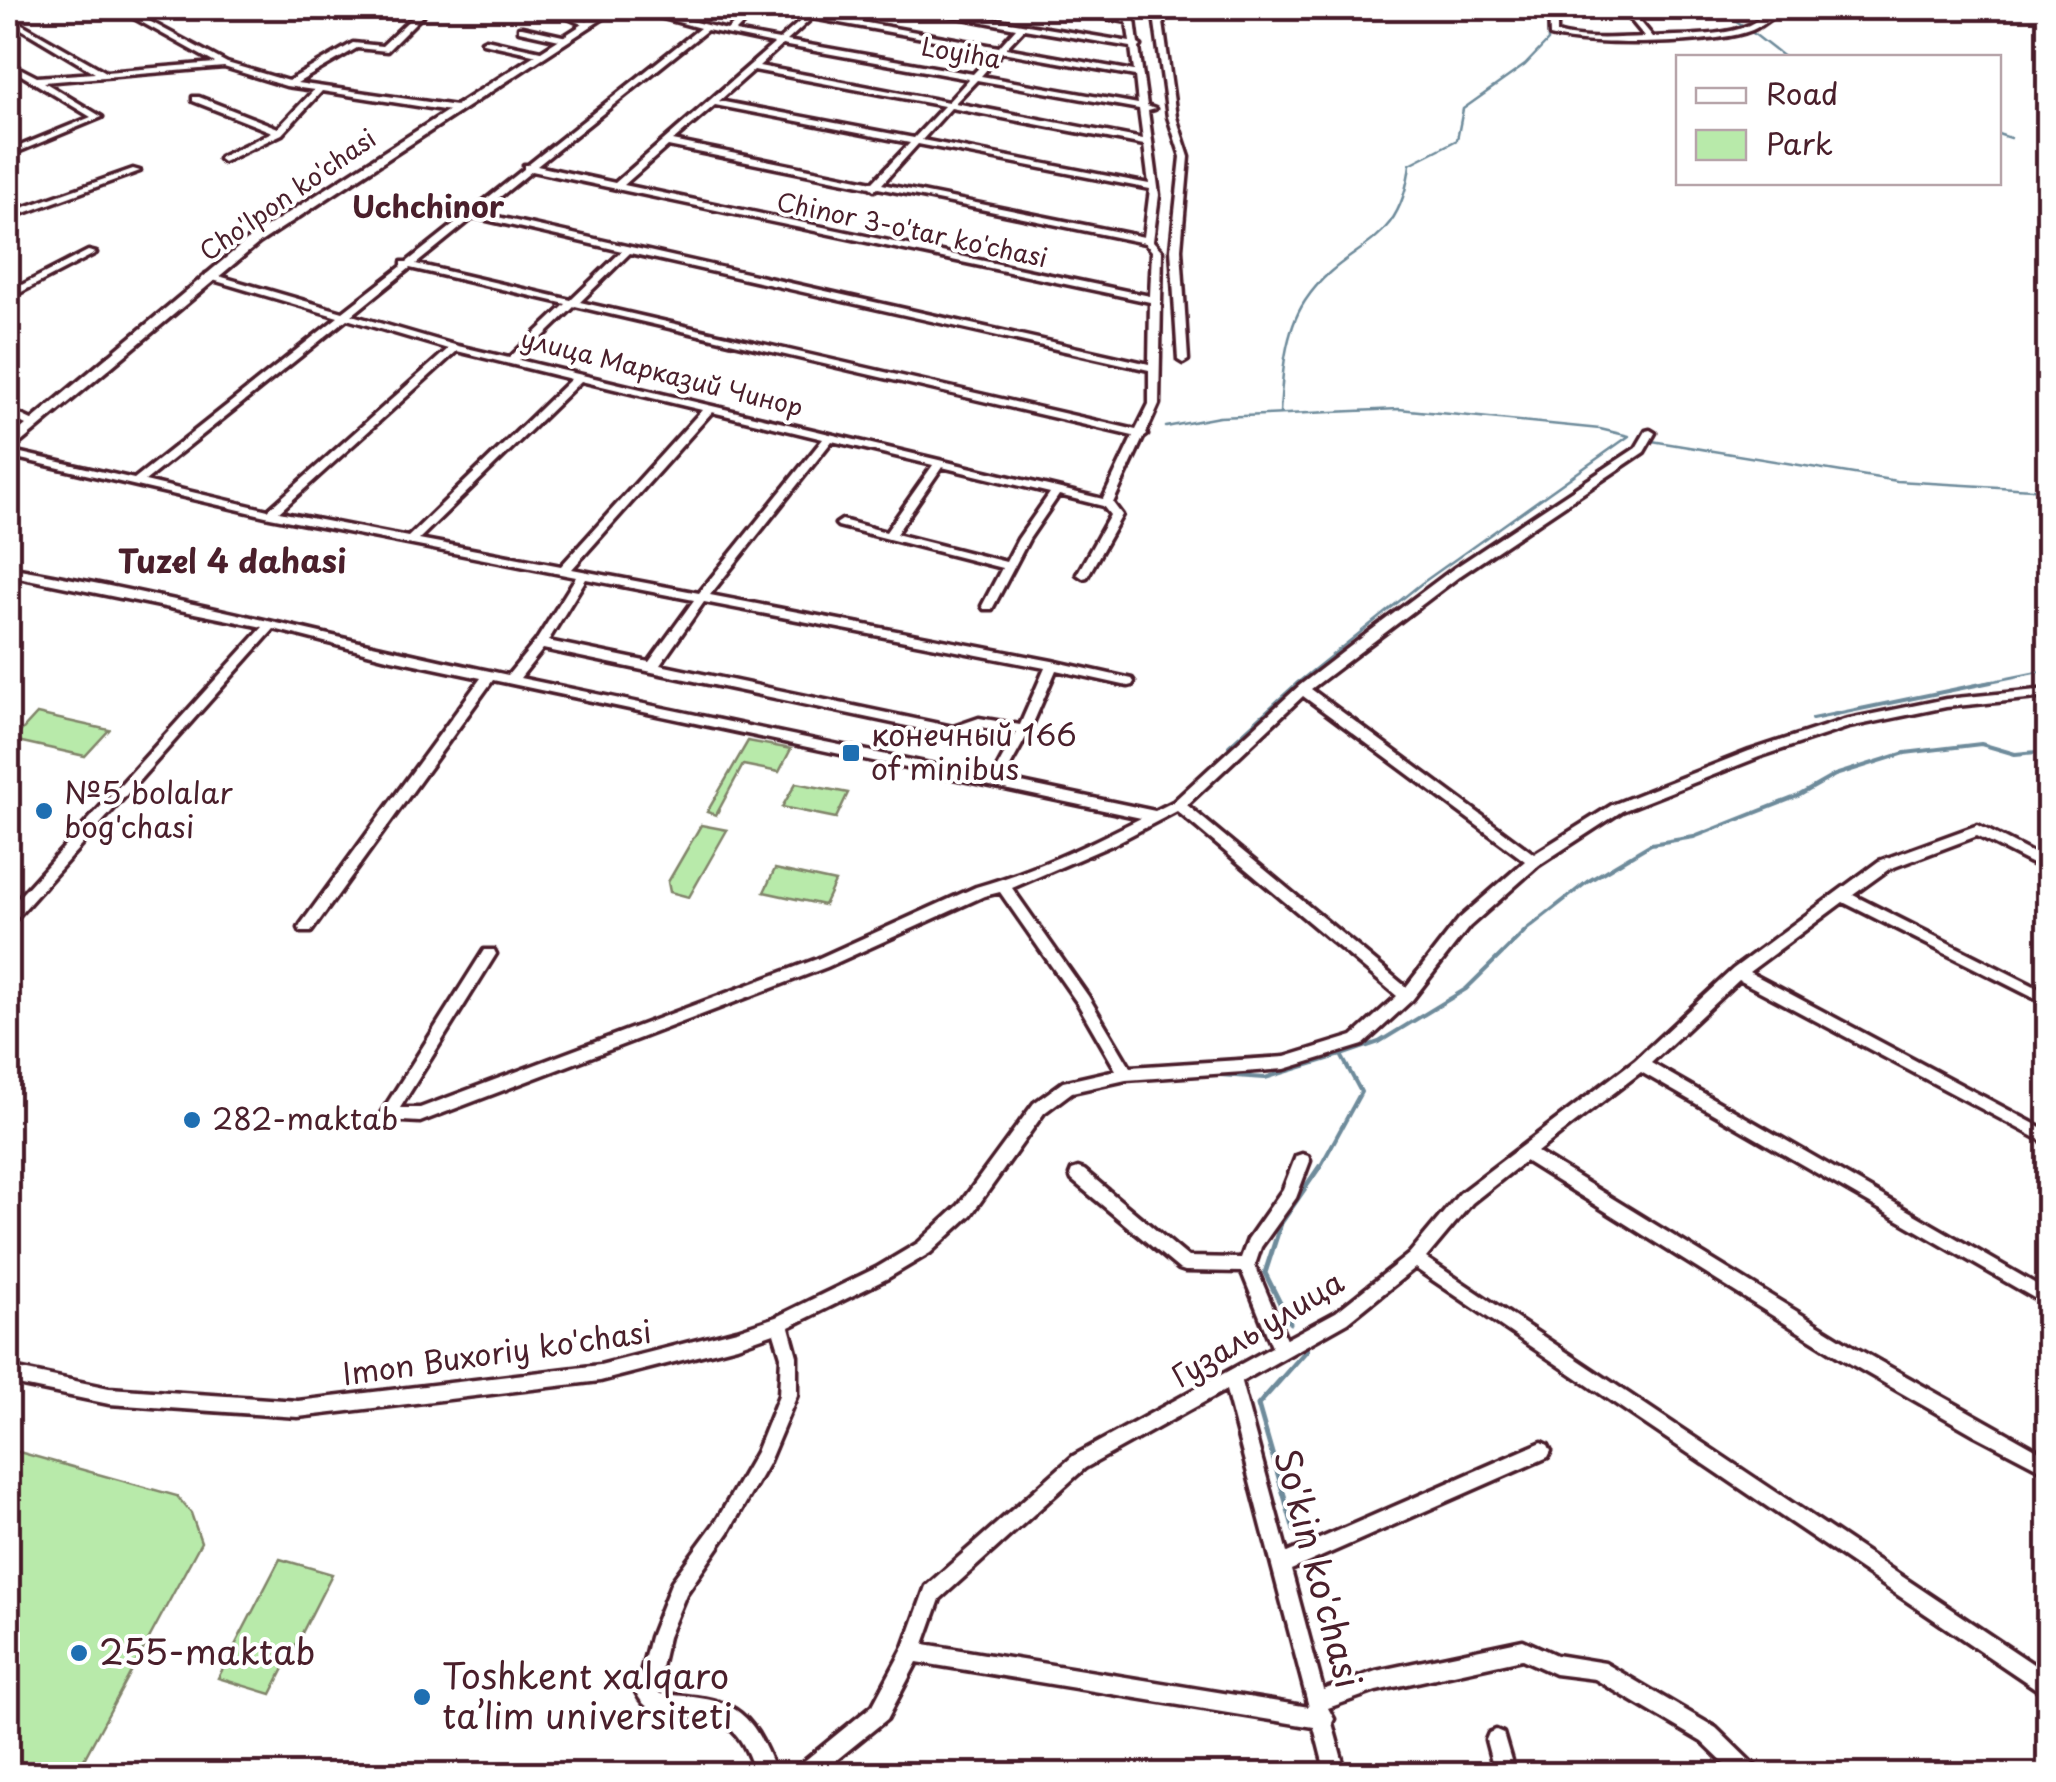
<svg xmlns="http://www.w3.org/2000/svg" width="2056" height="1782" viewBox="0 0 2056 1782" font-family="'Playpen Sans',sans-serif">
<rect width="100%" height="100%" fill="#fff"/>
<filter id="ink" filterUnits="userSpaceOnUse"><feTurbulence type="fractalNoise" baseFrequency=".01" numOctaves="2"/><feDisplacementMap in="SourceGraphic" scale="20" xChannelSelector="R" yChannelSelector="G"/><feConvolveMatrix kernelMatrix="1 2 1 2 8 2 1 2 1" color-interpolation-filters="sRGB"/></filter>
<g filter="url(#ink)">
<path fill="#b8eaaa" stroke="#81846a" stroke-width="2.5" d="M37 714 109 730 85 756 13 740Z
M748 741 791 749 779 772 743 765 716 815 707 812Z
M796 783 848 793 836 818 782 807Z
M701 825 727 830 689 897 670 892 668 882Z
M775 869 835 882 824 905 764 892Z
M8 1449 177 1496 191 1513 201 1542 76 1774H8Z
M280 1559 332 1574 271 1694 218 1678Z"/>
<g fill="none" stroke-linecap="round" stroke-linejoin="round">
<path stroke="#6e8b9b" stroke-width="2.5" d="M1716 8 1744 26
M1749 30 1785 58
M1998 134 2010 138
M1280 414C1282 377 1284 333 1305 301 1346 239 1400 254 1410 164L1457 140 1463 109 1525 65 1548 41 1547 8
M1166 427 1219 417 1399 409 1600 429 1629 436
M1652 441 1897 481 2048 490
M1296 684 1422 583 1629 436
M1979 684 2048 670"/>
<path stroke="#6e8b9b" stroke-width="4" d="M1812 719 1991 682
M1229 746 1299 682
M1205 1074 1265 1078 1341 1055
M1319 1169 1361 1092 1341 1055 1379 1042 1466 989 1527 929 1587 882 1651 844 1694 837 1798 796 1835 775 1905 753 1981 744 2015 754 2048 751"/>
<path stroke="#6e8b9b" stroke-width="5" d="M1290 1323 1265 1273 1281 1223 1320 1166
M1294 1530 1258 1405 1307 1350"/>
<defs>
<path id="minor" d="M116 8H125L227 63 288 81 353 43 382 46 422 8H430L387 51 357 48 297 83 456 106 460 109 456 112 322 91 282 134 223 162 219 159 220 157 272 132 193 101V97H199L278 128 314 90 286 86 224 67 44 82 102 117 8 156V151L91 117 8 67V62L37 77 95 73 8 21V16L106 72 215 63Z
M546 8H556L593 24 586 26Z
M627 8H638L727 30 751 8H759L735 32 779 40 805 17 767 10 763 8 809 13 816 9 820 11 817 14 999 47 1016 28 911 8H926L1130 42 1127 22 1055 8H1070L1135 20 1138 44 1141 46 1139 48 1147 106 1155 109 1148 111 1159 195 1153 241 1162 251 1159 404 1146 433 1147 435 1143 438 1113 503 1122 515 1087 577 1083 578 1077 574 1110 515 1103 506 1059 495 1029 539 992 609H984L982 606 1002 568 838 526 836 524 842 520 886 532 933 465 832 441 710 595 1052 661 1132 679 1134 682 1132 685 1128 686 1056 670 1030 730 1003 779 1155 811 1173 802 1299 686 1377 626 1453 569 1636 448 1646 431 1650 430 1655 433 1644 452 1461 575 1311 689 1534 854 1612 805 1749 751 1844 720 1946 699 2048 689V697L1946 707 1849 727 1759 757 1622 811 1539 865 1469 927 1412 1000 1363 1045 1285 1069 1126 1080 1072 1092 1044 1113 971 1215 930 1253 888 1278 789 1327 797 1356V1395L768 1464 729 1532 686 1594 668 1637 656 1689 660 1694C732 1699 750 1704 776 1774H756C749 1757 744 1739 728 1727 698 1703 654 1731 636 1692L650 1637 672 1581 717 1520 756 1452 779 1395 781 1356 774 1333 737 1346 600 1381 298 1417 109 1404 8 1383V1367L109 1388 298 1401 600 1365 737 1330 776 1317 876 1268 918 1243 959 1205 1034 1103 1063 1082 1116 1070 1078 1004 1000 892 984 896 827 967 425 1120 420 1122 383 1120 380 1115 383 1110 484 950H494L496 954 400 1108H420L817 959 976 887C1033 871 1088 845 1141 818L493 680 311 932H301L299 928 301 924 481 678 387 658 274 629 13 922 8 923V909L263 627 8 575V567C176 596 342 640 508 675L536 641 576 577 270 517 8 456V450L134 479 338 317 206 278V274H212L343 312 402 266V262H407L466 215V211H471L524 169V165H528L700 28ZM812 18 995 51 973 74 787 41ZM1024 29 1131 47 1134 71 1006 48ZM707 30 774 44 615 183 537 166ZM782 45 969 79 948 102 759 66ZM1002 52 1135 76 1138 104 981 76ZM754 70 944 106 914 138 719 101ZM977 80 1139 109 1143 139 955 103ZM715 105 910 143 873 182 673 141ZM951 108 1144 145 1149 184 922 140ZM918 144 1150 189 1144 237 882 184ZM668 146 870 187 874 190 878 188 1145 243 1152 251 1150 296 624 185ZM532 171 1150 302 1149 364 480 213ZM474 217 622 251 571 300 416 264ZM630 253 1149 370V404L1136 430 580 302ZM410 268 566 304 509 358 458 346 352 315ZM575 306 1133 436 1103 499 519 360ZM347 319 448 349 268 510 145 481ZM457 351 571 379 408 537 279 512ZM581 381 702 410 561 566 419 539ZM712 412 823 439 699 593 572 569ZM942 467 1050 493 1018 539 1006 562 896 534ZM586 579 694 600 649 662 548 641ZM704 602 1045 668 1020 725 979 718 953 727 660 665ZM543 649 954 736 980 727 1016 733 992 777 520 678ZM1303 696 1525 861 1459 919 1406 987 1187 805ZM1177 811 1397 996 1353 1036 1285 1057 1130 1067 1088 996 1012 888 1114 844Z
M1153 8H1161L1176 117 1189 157 1181 249 1188 360 1183 363 1178 360 1171 249 1181 157 1168 117Z
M1549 8H1557V33C1585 41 1616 38 1645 37L1621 8H1629L1653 37C1680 35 1725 37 1749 25 1761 19 1770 7 1784 8 1774 15 1763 25 1752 30 1716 45 1588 47 1550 36Z
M522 27 567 37 568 39 564 41 519 31V27Z
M486 39 545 52 546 54 542 56 483 43 482 41Z
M133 169 140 171 8 219V213Z
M88 251 96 253 8 299V292Z
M8 409 36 422 37 424 32 427 28 426 8 416Z
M1978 825 2048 861V872L1977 836 1889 869 1853 895 2048 993V1005L1843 902 1749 972 2048 1131V1144L1739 980 1651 1063 2048 1291V1306L1641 1072 1537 1152 1856 1348 2048 1456V1473L1975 1435 1844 1360 1525 1161 1472 1203 1426 1258 2048 1674V1694L2041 1692 1415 1268 1348 1322 1241 1382 1287 1553 1542 1442 1548 1445 1551 1451 1548 1457 1291 1570 1323 1690 1376 1671 1523 1640 1556 1655 1605 1663 1716 1728 1756 1767 1759 1774H1735L1702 1742 1595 1679 1555 1674 1522 1659 1376 1691 1328 1708 1334 1719 1332 1723 1346 1774H1326L1314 1727 917 1662 887 1719 819 1774H794L797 1767 873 1705 904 1647 926 1586 1073 1456 1272 1347 1242 1272 1185 1271 1179 1269 1072 1180 1070 1175 1072 1170 1078 1168 1084 1170 1188 1257 1241 1258 1248 1239 1283 1189 1296 1156 1302 1154 1308 1156 1310 1161 1296 1198 1261 1247 1255 1265 1286 1339 1336 1312 1409 1254 1460 1193 1635 1060 1733 969 1879 861ZM1226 1390 1309 1707 924 1644 940 1599 1085 1468Z
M8 1049 16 1052 18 1056 16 1060 8 1061Z
M1496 1730 1503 1733 1515 1774H1495L1486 1740 1489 1733Z"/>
<path id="major" d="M608 8H619L259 243 13 449 8 450V440L251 237Z"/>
</defs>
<use href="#minor" stroke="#4a1f2b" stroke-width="7"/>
<use href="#major" stroke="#4a1f2b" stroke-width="7"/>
<use href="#minor" fill="#fff" fill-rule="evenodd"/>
<use href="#major" fill="#fff" fill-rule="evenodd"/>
</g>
</g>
<g fill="#1f6fb2" stroke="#fff" stroke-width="4">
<rect x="841" y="743" width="20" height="20" rx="5"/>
<circle cx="44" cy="811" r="10"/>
<circle cx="192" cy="1120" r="10"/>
<circle cx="79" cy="1653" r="10"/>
<circle cx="422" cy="1697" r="10"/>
</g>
<g text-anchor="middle" stroke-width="8" stroke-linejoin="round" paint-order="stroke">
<g font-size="25" fill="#4a1f2b" stroke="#fff">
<text transform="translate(961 53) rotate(10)" y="9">Loyiha</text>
<text transform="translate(288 195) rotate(-35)" y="9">Cho'lpon ko'chasi</text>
<text transform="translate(912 230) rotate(12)" y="9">Chinor 3-o'tar ko'chasi</text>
<text transform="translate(662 373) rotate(14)" y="9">улица Марказий Чинор</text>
</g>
<g font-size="30" font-weight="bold" fill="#4a1f2b" stroke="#fff">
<text x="428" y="218">Uchchinor</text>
</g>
<g font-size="30" fill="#4a1f2b" stroke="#fff" text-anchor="start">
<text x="871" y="746">конечный 166<tspan x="871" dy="34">of minibus</tspan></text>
<text x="64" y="804">№5 bolalar<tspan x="64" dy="34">bog'chasi</tspan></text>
<text x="212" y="1130">282-maktab</text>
</g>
<g font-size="30" fill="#4a1f2b" stroke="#fff">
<text transform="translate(1258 1330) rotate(-31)" y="10">Гузаль улица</text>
<text transform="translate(497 1354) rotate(-8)" y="10">Imon Buxoriy ko'chasi</text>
</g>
<g font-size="32" font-weight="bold" fill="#4a1f2b" stroke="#fff">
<text x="232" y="573">Tuzel 4 dahasi</text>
</g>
<g font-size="35" fill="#4a1f2b" stroke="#fff">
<text transform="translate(1317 1569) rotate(75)" y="12">So'kin ko'chasi</text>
</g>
<g font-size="35" fill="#4a1f2b" stroke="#fff" text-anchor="start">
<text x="99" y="1665">255-maktab</text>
<text x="442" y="1689">Toshkent xalqaro<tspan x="442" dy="40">ta’lim universiteti</tspan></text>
</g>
</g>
<rect width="2056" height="1782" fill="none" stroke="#fff" stroke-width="40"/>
<rect x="20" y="20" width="2016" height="1742" fill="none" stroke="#4a1f2b" stroke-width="4" filter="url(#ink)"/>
<rect x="1676" y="55" width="325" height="130" fill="#ffffff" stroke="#b7a5aa" stroke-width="2.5"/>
<rect x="1696" y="88" width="50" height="15" fill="#ffffff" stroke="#b7a5aa" stroke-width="2.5"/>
<text x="1766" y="105" font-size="30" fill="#4a1f2b">Road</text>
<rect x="1696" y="130" width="50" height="30" fill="#b8eaaa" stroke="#b7a5aa" stroke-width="2.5"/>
<text x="1766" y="155" font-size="30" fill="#4a1f2b">Park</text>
</svg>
